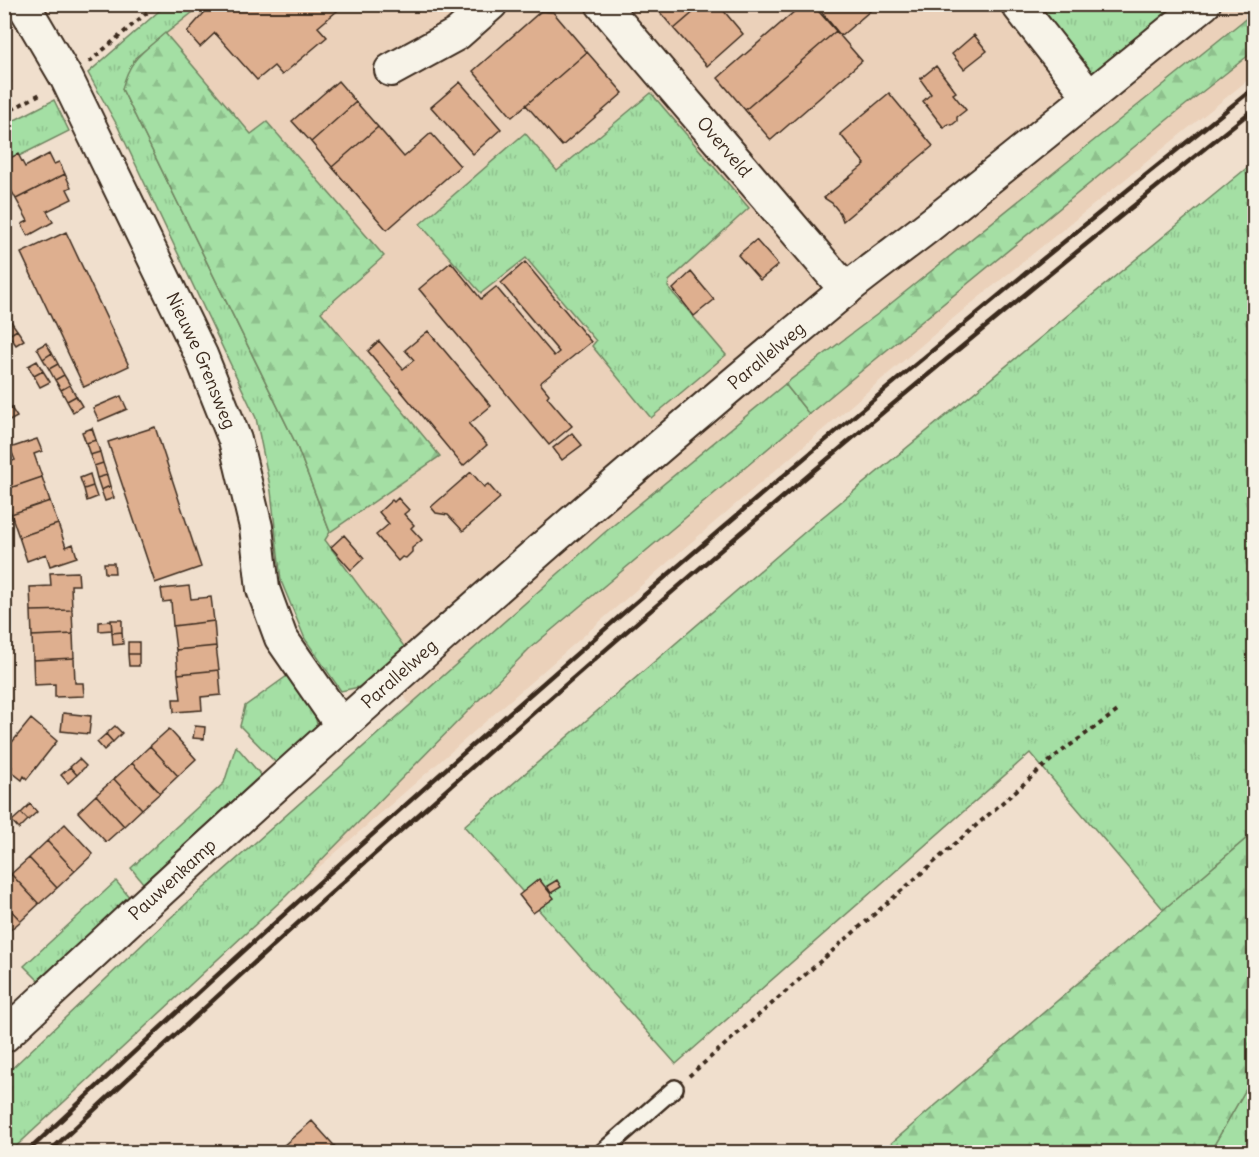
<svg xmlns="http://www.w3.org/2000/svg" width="1259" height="1157" viewBox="0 0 1259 1157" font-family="Delius,sans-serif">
<defs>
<pattern id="grass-tufts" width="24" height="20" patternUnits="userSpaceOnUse" patternTransform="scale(1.5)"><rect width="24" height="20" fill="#a4dfa4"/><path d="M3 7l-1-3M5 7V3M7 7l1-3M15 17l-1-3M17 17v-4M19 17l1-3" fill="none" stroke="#8ec08d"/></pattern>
<pattern id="forest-firs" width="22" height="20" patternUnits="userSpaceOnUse" patternTransform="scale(1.5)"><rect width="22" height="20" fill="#a4dfa4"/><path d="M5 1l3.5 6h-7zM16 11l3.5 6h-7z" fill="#8ec08d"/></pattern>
</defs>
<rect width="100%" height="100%" fill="#f0dfcd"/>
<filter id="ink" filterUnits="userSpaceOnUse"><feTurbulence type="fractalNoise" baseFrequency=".0167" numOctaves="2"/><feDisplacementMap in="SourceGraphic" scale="12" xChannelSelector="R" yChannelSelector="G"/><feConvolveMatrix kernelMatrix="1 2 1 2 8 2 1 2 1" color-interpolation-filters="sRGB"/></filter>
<g filter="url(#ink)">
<path fill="#ebd1ba" d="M181 4 1254 5V16L418 719 307 532 150 42Z
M1254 51V75L951 320 667 563 286 896 529 650 809 414 1173 115Z"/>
<path fill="url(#grass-tufts)" stroke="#708461" stroke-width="1.5" d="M166 5H202L135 58 122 89 296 444 330 532 325 540 406 649 359 687 341 691 305 639 281 581 271 491 256 418 117 125 88 73Z
M1030 5H1179L1089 75Z
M651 93 749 208 669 281 668 287 726 355 651 418 592 346 596 341 526 258 481 293 420 224 525 133 557 171Z
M54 100 69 131 5 163V125Z
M1254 162V832L1164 910 1030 753 676 1064 464 826 814 524Z
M785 384 809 414 529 649 286 896 10 1152H5V1075L168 920 604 533Z
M287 676C297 690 328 720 313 738 304 748 291 757 280 767L240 726 245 706Z
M236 746 261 775 143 883 131 868 224 783Z
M116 881 130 898 38 980 24 966Z
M1254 1075V1137L1245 1152H1210Z"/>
<path fill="url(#forest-firs)" stroke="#708461" stroke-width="1.5" d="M1254 12V51L1173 115 809 414 785 384 879 313Z
M165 33 251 134 267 122 384 256 321 312 440 456 330 532 296 444 122 89C130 58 142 53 165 33Z
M1254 832V1075L1210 1152H881Z"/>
<path fill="#deaf8f" stroke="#3b2a1e" stroke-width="1.5" d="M212 4H341L343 6 318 27 327 37 282 75 274 66 257 80 215 33 200 47 187 32Z
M653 4H703L674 29Z
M703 4H718L743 34 707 66 674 29Z
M803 4H812L836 31 745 110 718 78Z
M815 4H878L841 36Z
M541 11 553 12 587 52 512 117 473 71Z
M836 31 862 61 771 140 745 110Z
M974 35 987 51 964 69 952 54Z
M587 52 623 93 562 146 526 105 512 117Z
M4 60 10 70 5 72 11 82 4 85Z
M936 66 956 92 953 94 966 110 957 117V121L952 125 948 124 944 128 923 101 931 94 920 79Z
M338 81 356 102 311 142 292 121Z
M460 82 501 129 473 154 431 107Z
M889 93 933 146 843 221 840 213 832 203 824 198 865 164 840 134Z
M356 102 378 127 332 167 311 142Z
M378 127 404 157 431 133 460 166 387 230 332 167Z
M18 154 25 167 49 154 54 164 59 162 65 174 16 199 4 177V161Z
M65 174 71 187 67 189 72 199 47 211 53 222 28 236 22 224 28 221 16 199Z
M66 232 129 366 84 387 21 253Z
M756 240 778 265 760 280 738 255Z
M451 262 481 299 496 287 554 356 559 352 501 283 525 262 591 342 540 383 549 394 547 397 572 426 549 445 419 289Z
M691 272 714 300 694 316 673 289Z
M10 320 17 330 9 335 4 329V323Z
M17 330 24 340 16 345 9 335Z
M428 331 491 406 469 424 487 445 463 466 368 351 379 341 403 369 414 360 405 350Z
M46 343 52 353 43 359 37 348Z
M52 353 58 364 49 369 43 359Z
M37 361 43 371 34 376 28 366Z
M58 364 64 375 55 380 49 369Z
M43 371 50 382 40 387 34 376Z
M64 375 70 385 61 390 55 380Z
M70 385 76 396 67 401 61 390Z
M76 396 82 406 73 412 67 401Z
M121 396 127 409 99 421 93 408Z
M4 397 17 417 4 424Z
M155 427 201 567 155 583 108 442Z
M92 428 96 440 86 443 82 432Z
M572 433 582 445 562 460 553 448Z
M37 439 42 451 34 454 42 477 4 490V464L15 460 10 448Z
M96 440 100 452 90 455 86 443Z
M100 452 103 463 94 466 90 455Z
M103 463 107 475 97 478 94 466Z
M471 472 484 487 488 484 500 498 463 531 448 515 436 513 431 507Z
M90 474 93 486 84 489 80 478Z
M107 475 110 486 101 490 97 478Z
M42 477 50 501 11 514 4 490Z
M93 486 97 497 87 501 84 489Z
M110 486 114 498 105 501 101 490Z
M398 498 409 510 404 514 414 525 411 528 422 540 412 548V552L406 558 402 557 398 561 376 535 389 524 379 512 392 500 394 502Z
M50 501 58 524 19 537 11 514Z
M58 524 66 547 73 544 77 557 50 566 46 554 27 561 19 537Z
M344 535 364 558 351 570 331 547Z
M104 563H114L115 573H105Z
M78 572 79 585H71L72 610 31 611 30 587 51 586 50 573Z
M189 586 191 599 211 597 214 621 173 626 171 601 163 602 161 589Z
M72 610 73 634 32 636 31 611Z
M111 620H122V632L112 633Z
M111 621 112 630 99 631V622Z
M214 621 216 646 176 650 173 626Z
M122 632 123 644 113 645 112 633Z
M73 634 74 658 33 660 32 636Z
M128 642H139V654H128Z
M216 646 219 670 178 674 176 650Z
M128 654H139V666H129Z
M74 658 75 683H83L84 696 55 697V684L34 685 33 660Z
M219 670 221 695 201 697 202 710 174 712 173 699H181L178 674Z
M63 713 91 716 89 734 61 731Z
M31 719 57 741 27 779 24 776 22 780 9 770 12 767 4 761V752Z
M115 726 122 733 113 742 106 734Z
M195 726 205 727 204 739 193 738Z
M169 729 196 759 178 776 150 746Z
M106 734 113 742 104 750 97 742Z
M150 746 178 776 160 793 132 763Z
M79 759 86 766 77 775 70 767Z
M132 763 160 793 142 809 114 779Z
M70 767 77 775 68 783 61 775Z
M114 779 142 809 124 826 96 795Z
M96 795 124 826 106 842 78 812Z
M30 804 37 812 28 820 21 813Z
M21 813 28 820 19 829 12 821Z
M65 824 93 854 75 871 47 841Z
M47 841 75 871 57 888 29 858Z
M29 858 57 888 39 904 11 874Z
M11 874 39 904 21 921 4 903V880Z
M539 879 554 898 533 913 519 895Z
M557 880 561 887 551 893 547 886Z
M4 903 21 921 4 935Z
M312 1121 340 1152H276Z"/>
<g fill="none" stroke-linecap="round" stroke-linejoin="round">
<defs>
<path id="service" d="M602 1152 675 1088"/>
<g id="minor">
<path id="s1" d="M23 4 67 79 201 355 235 440 256 527 263 589 281 638 342 726"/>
<path id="s2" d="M602 4 846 290"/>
<path d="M1017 4 1089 96"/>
<path d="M391 70 457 34 491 4"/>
<path id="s3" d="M4 1036C277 780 556 530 843 292 870 270 898 250 925 229 1019 155 1111 79 1204 4"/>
</g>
</defs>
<use href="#service" stroke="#3b2a1e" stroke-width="20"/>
<use href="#minor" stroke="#3b2a1e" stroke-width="36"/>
<path stroke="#3b2a1e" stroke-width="4" stroke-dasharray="4.5 4.5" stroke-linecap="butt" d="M89 62 157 4
M4 114 42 93
M689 1076 1058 754 1119 710"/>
<use href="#service" stroke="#f7f3e8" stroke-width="15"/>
<use href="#minor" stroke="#f7f3e8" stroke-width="32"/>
<path stroke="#3b2a1e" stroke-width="4.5" d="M27 1152C421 781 831 426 1254 88
M49 1152C438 789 838 440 1254 109"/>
</g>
</g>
<g text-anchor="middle" stroke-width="4.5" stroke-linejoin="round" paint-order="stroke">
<g font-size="18" fill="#3b2a1e" stroke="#f7f3e8">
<text dy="6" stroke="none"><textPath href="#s2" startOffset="188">Overveld</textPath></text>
<text dy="6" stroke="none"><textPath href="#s3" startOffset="1022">Parallelweg</textPath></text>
<text dy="6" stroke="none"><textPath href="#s1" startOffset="399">Nieuwe Grensweg</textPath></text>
<text dy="6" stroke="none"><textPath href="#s3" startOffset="536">Parallelweg</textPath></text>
<text dy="6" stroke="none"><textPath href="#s3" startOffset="230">Pauwenkamp</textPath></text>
</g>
</g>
<rect width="1259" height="1157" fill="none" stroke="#f7f3e8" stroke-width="24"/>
<rect x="12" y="12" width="1235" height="1133" fill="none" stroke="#3b2a1e" stroke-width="2" filter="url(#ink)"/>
</svg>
